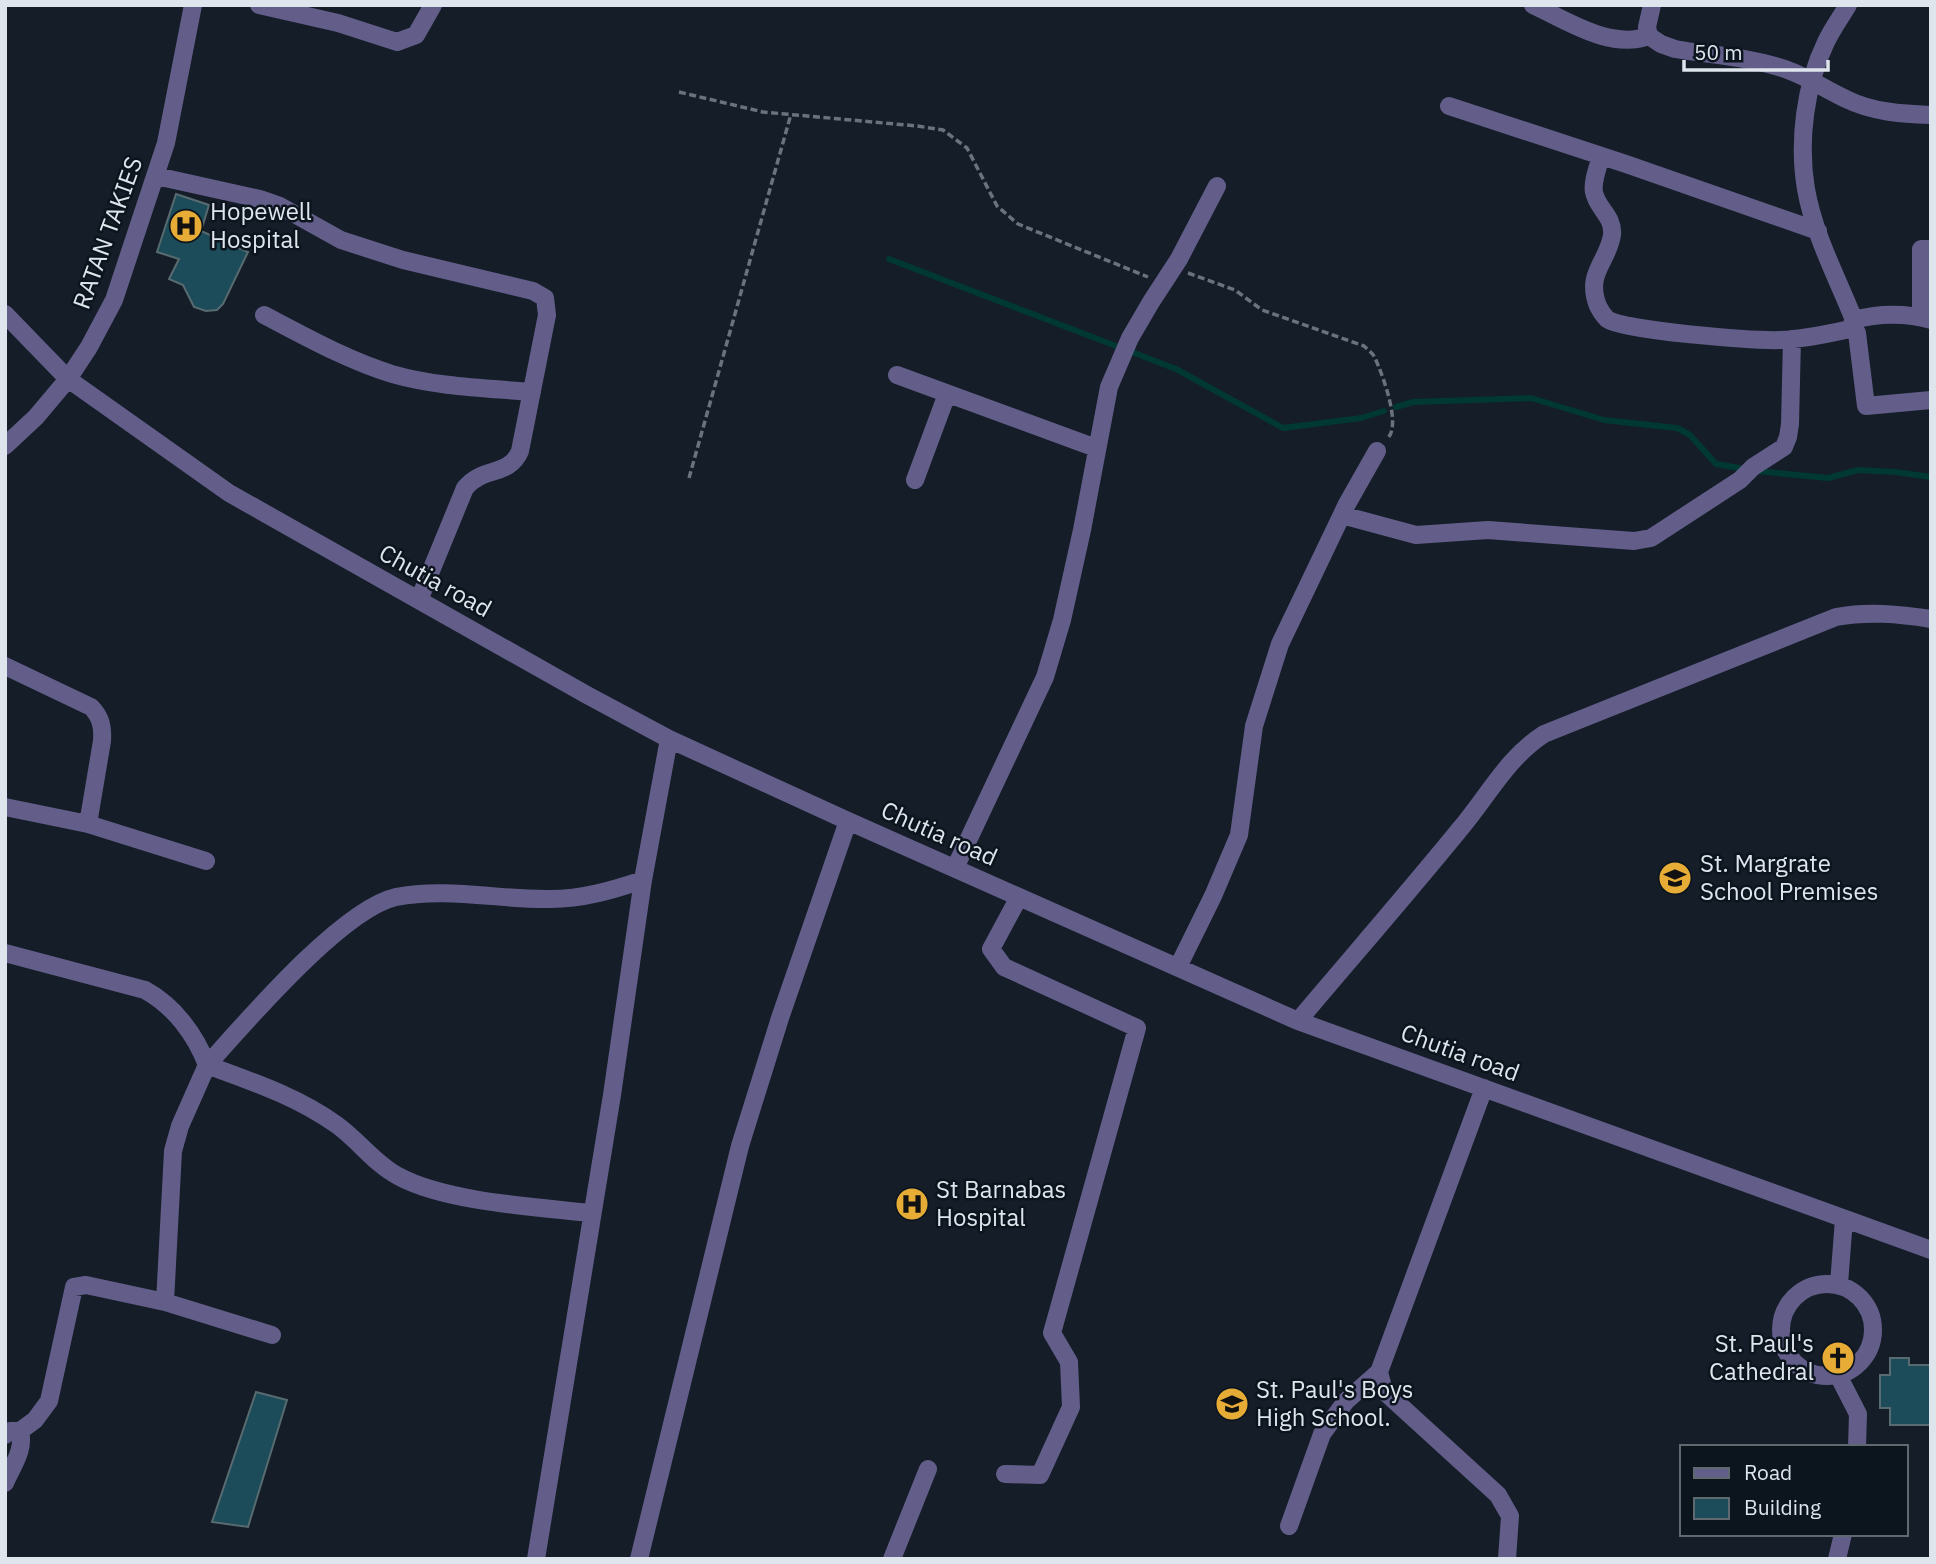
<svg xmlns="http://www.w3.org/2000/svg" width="1936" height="1564" viewBox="0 0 1936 1564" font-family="'IBM Plex Sans',sans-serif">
<rect width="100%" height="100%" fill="#151d28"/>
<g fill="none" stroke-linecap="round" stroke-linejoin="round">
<path stroke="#003934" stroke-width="6" d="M889 259 1116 346
M1129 351 1176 369 1283 428 1361 418 1384 411
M1396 407 1413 402 1531 398 1604 420 1677 428 1690 435 1716 464 1745 469
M1756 471 1828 478 1858 470 1895 472 1931 477"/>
</g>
<path fill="#1c4c59" stroke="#586b70" stroke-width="2" d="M176 194 209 205 201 231 248 252 223 304 217 310 206 311 194 307 183 285 169 279 179 259 157 252Z
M1890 1358H1909V1365H1931V1425H1890V1408H1880V1375H1890Z
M256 1392 287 1400 248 1527 212 1522Z"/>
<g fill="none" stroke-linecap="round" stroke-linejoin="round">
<path stroke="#6a727b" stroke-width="3.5" stroke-dasharray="7 3.5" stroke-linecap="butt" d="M679 92 763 112 917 126 943 130 967 148 997 206 1018 224 1148 277
M1188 273 1235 290 1262 310 1364 346C1368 350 1373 353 1375 358 1383 376 1401 424 1388 438
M689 478 791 114"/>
<path stroke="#625e89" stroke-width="18" d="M259 5 338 23 397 42 416 35 433 5
M1533 5C1568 21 1610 50 1649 36
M1652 5 1647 27 1649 36 1661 44 1675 49C1710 55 1748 57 1782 68 1805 75 1824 89 1846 99 1872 112 1902 114 1931 115
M1848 5C1841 17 1832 29 1826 42 1805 85 1798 142 1806 189 1814 235 1837 277 1854 320
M1449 106 1626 164 1818 231
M1601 156C1598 167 1592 182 1594 192 1597 209 1614 216 1612 235 1608 262 1585 273 1598 306 1600 310 1604 316 1607 319 1623 331 1756 341 1781 340 1805 339 1827 334 1850 329
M156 176 260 199 280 206 341 240 403 260 533 291 545 298 547 315 520 451C509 477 483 466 465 488L419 600
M5 314 68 379 229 493 587 695 669 739 848 821 1298 1021 1931 1250
M264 315C306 337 347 360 392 374 437 387 485 388 532 392
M1921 317V249H1931
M1850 329 1857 333 1866 406 1931 400
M1850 329 1854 320C1878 313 1908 313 1931 320
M897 375 1096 448
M5 446 36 417 68 379 89 347 114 300 166 143 193 5
M915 480 947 394
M1342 515 1416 535 1488 530 1634 541 1651 538 1740 480 1753 467 1784 447 1788 437 1790 424 1792 339
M5 666 91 707C101 717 103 727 102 741L88 824
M5 807 88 824 206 861
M955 868 1045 677 1062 620 1082 530 1109 387 1130 338 1151 302 1179 259 1217 186
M5 953 145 990C174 1006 195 1034 207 1065 253 1082 296 1096 337 1125 359 1141 375 1164 398 1176 445 1202 537 1207 591 1213
M1178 967 1213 896 1239 835 1254 726 1280 644 1347 504 1377 451
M1298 1021C1352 957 1407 894 1460 829 1488 796 1507 758 1544 734L1836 617C1868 611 1899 614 1931 619
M1484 1088 1379 1372 1384 1391 1498 1495 1510 1516 1507 1559
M1781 1330a46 46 0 1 1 92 0a46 46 0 1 1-92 0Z
M1839 1284 1844 1219
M165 1302 173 1151 180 1126 207 1065C246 1022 342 909 396 897 446 887 500 900 550 899 583 899 613 890 643 880
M1838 1375 1858 1414 1857 1447
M20 1431 35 1420 49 1401 74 1287 86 1285 165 1302 272 1335
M5 1435 10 1431H20C25 1450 12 1466 5 1483
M1005 1474 1040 1475 1071 1407 1069 1362 1052 1333 1137 1028 1004 967 991 949 1019 897
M1289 1526 1322 1434 1346 1401 1379 1372
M536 1559 612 1095 643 880 669 739
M639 1559 740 1146 780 1018 848 821
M892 1559 928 1469
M1837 1559 1843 1534"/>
</g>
<defs>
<symbol id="hospital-disc" viewBox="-11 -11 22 22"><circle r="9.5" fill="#e6ac36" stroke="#0c141e"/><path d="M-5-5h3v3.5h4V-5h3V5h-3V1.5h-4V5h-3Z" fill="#111"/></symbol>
<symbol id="school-disc" viewBox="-11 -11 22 22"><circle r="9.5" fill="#e6ac36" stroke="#0c141e"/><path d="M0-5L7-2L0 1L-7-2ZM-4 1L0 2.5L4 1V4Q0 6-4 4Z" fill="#111"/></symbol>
<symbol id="church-disc" viewBox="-11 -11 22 22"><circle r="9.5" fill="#e6ac36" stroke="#0c141e"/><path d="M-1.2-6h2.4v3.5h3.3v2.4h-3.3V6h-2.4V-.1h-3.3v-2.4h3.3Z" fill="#111"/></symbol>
</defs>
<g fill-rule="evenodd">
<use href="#hospital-disc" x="167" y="207" width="38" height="38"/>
<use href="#school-disc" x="1656" y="859" width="38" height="38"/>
<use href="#hospital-disc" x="893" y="1185" width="38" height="38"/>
<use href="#church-disc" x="1819" y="1339" width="38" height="38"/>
<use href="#school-disc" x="1213" y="1385" width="38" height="38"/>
</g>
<g text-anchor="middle" stroke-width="5" stroke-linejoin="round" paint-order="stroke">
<g font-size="24" fill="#dfe5ec" stroke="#0c141e" text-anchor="start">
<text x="210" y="220">Hopewell<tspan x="210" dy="28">Hospital</tspan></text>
<text x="1700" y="872">St. Margrate<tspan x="1700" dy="28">School Premises</tspan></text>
<text x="936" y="1198">St Barnabas<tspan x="936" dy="28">Hospital</tspan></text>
<text x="1814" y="1352" text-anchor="end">St. Paul's<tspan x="1814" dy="28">Cathedral</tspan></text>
<text x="1256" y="1398">St. Paul's Boys<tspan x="1256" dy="28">High School.</tspan></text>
</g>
<g font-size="24" fill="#dfe5ec" stroke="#0c141e">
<text transform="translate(108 233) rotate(-70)" y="8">RATAN TAKIES</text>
<text transform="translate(435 581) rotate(29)" y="8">Chutia road</text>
<text transform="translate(939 834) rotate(24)" y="8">Chutia road</text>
<text transform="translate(1460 1053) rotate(20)" y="8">Chutia road</text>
</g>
</g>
<rect width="1936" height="1564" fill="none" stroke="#dfe5ec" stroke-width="14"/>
<rect x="1680" y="1445" width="228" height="91" fill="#0c141e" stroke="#606870" stroke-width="2"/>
<rect x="1694" y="1468" width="35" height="10" fill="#625e89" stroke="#606870" stroke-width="2"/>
<text x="1744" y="1480" font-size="21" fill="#dfe5ec">Road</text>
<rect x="1694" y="1498" width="35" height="21" fill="#1c4c59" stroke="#606870" stroke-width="2"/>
<text x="1744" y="1515" font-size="21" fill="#dfe5ec">Building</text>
<path d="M1684 60v10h144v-10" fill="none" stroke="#dfe5ec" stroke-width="3.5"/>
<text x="1694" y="60" font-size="21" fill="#dfe5ec" stroke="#0c141e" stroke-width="5" paint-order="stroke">50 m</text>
</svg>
